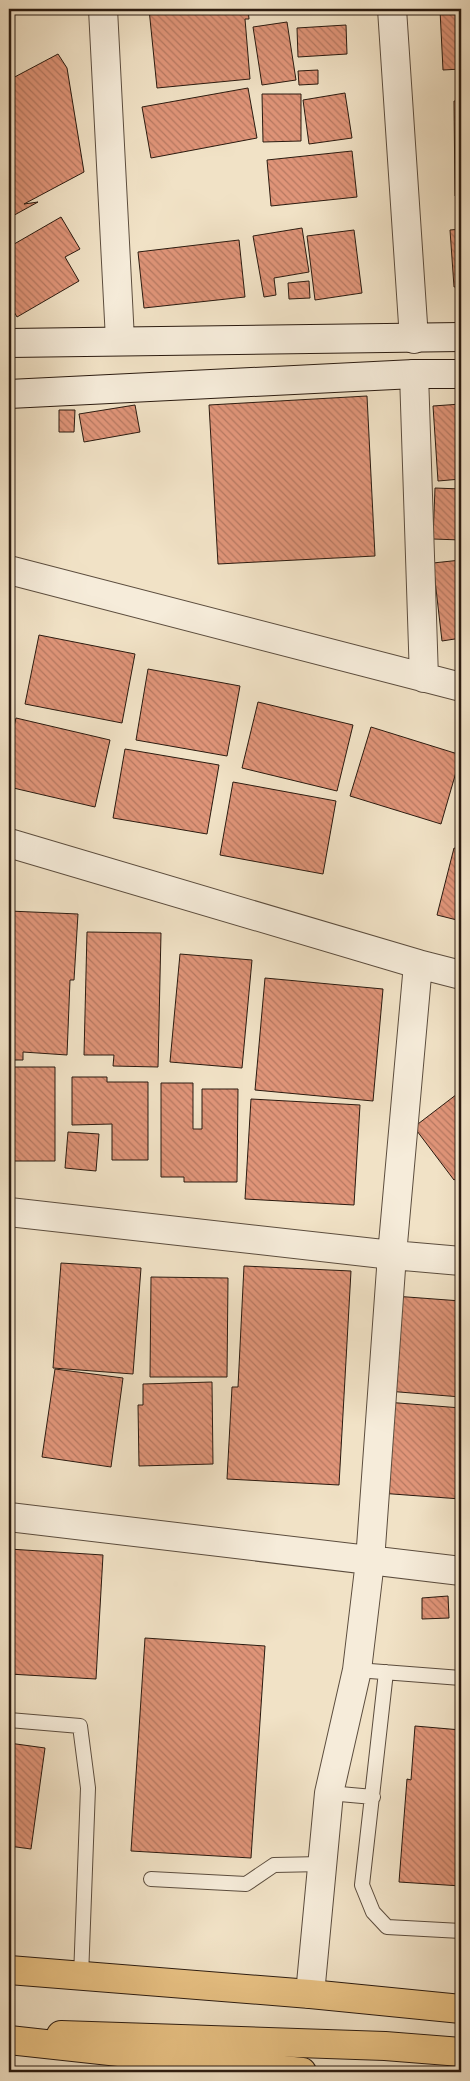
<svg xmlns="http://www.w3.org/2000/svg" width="470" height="2081" viewBox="0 0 470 2081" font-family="'Libre Bodoni',serif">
<defs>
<pattern id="building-back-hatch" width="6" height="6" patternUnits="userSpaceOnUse" patternTransform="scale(1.25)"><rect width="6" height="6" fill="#df9478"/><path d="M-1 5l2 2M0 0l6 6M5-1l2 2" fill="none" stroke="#b57861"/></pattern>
</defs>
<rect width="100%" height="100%" fill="#f1e2c6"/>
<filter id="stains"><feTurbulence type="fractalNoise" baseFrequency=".004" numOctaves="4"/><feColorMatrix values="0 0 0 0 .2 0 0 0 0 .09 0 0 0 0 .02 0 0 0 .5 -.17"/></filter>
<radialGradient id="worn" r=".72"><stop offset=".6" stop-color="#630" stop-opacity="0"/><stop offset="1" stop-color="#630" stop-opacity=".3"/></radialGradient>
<path fill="url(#building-back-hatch)" stroke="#2b1b10" d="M149 9H248L249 19H245L250 79 157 88Z
M442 9H461V69L443 70 440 10Z
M287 22 296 80 262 85 253 27Z
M346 25 347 54 298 57 297 28Z
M58 54 67 68 84 172 24 204 38 202 9 218V80Z
M318 70V84L299 85 298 71Z
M248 88 257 138 151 158 142 107Z
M345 93 352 138 309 144 303 100Z
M262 94H301V141L263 142Z
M454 101H461V196H455Z
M352 151 357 197 271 206 267 160Z
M61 217 80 249 65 257 79 281 17 317 9 303V247Z
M302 228 309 272 274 278 276 295 264 297 253 236Z
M461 229V286L454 287 450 230Z
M354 230 362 293 315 300 307 236Z
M239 240 245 297 144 308 138 252Z
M309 281 310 298 289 299 288 283Z
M367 396 375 556 218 564 209 405Z
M461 404V479L438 481 433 406Z
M135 405 140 432 84 442 79 414Z
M59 410H75L74 432H59Z
M435 488 461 489V540L433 539Z
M461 560V638L442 641 433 563Z
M39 635 135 654 122 723 25 704Z
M148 669 240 686 227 756 136 740Z
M258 702 353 725 337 791 242 768Z
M16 718 110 740 95 807 9 787V747Z
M371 727 461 755 441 824 350 796Z
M125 749 219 765 207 834 113 818Z
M233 782 336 801 323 874 220 855Z
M454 848 461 850V921L437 915Z
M9 911 78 914 74 980H70L67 1055 23 1052V1060H9Z
M87 932 161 933 158 1067 113 1066 114 1055H84Z
M180 954 252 960 242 1068 170 1062Z
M265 978 383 989 373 1101 255 1090Z
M9 1067H55V1161H9Z
M72 1077H107V1082H148V1160H112V1124L72 1125Z
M161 1083H193V1129H202V1089H238L237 1182H184V1177H161Z
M461 1091V1175L454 1180 414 1127Z
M251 1099 360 1105 354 1205 245 1199Z
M68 1132 99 1134 96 1171 65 1168Z
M61 1263 141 1268 133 1374 53 1368Z
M244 1266 351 1271 339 1485 227 1479 232 1387H238Z
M151 1277 228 1278 227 1377H150Z
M394 1296 461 1301V1397L387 1391Z
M55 1369 123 1378 111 1467 42 1457Z
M212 1382 213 1464 139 1466 138 1405H143V1384Z
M386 1402 461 1408V1499L379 1493Z
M9 1549 103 1555 96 1679 9 1674Z
M448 1596 449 1618 422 1619V1598Z
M145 1638 265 1646 251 1858 131 1851Z
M415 1726 461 1730V1886L399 1882 407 1779 411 1780Z
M9 1743 45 1748 31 1849 9 1846Z"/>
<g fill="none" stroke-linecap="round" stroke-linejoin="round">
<defs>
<path id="lane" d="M357 1670 461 1678
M386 1672 362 1885 373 1912 387 1927 461 1931
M9 1720 80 1726 88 1788 81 1977
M329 1793 373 1797
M151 1879 246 1884 274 1865 322 1864"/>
<path id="street" d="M103 9 120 340
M392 9 414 339
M414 374 424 678
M9 570 461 687
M9 843 418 964 461 975
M9 1212 392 1255 461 1261
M9 1517 461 1571
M310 1994 329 1793 357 1670 370 1561 392 1255 418 964"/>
<path id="secondary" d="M9 343 461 337
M9 394 414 374H461"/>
<path id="primary" d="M9 1970 310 1994 461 2009
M61 2035 385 2046 461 2052"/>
<path id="highway" d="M9 2040 302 2072"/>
</defs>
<use href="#lane" stroke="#5c4d3e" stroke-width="16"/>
<use href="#street" stroke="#5c4d3e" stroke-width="30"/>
<use href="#secondary" stroke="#2b1b10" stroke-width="30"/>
<use href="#primary" stroke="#2b1b10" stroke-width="30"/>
<use href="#highway" stroke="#2b1b10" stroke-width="30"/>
<use href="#lane" stroke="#f6ecda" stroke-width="14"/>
<use href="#street" stroke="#f6ecda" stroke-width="28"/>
<use href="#secondary" stroke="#f6ecda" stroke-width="28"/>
<use href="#primary" stroke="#e8c183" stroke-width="28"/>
<use href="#highway" stroke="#e8c183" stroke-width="28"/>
</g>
<rect width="470" height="2081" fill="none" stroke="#f1e2c6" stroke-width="30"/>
<rect x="10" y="10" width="450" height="2061" fill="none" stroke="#2b1b10" stroke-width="2.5"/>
<rect x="15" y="15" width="440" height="2051" fill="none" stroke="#2b1b10"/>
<rect width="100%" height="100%" filter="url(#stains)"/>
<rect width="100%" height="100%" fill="url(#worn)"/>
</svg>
